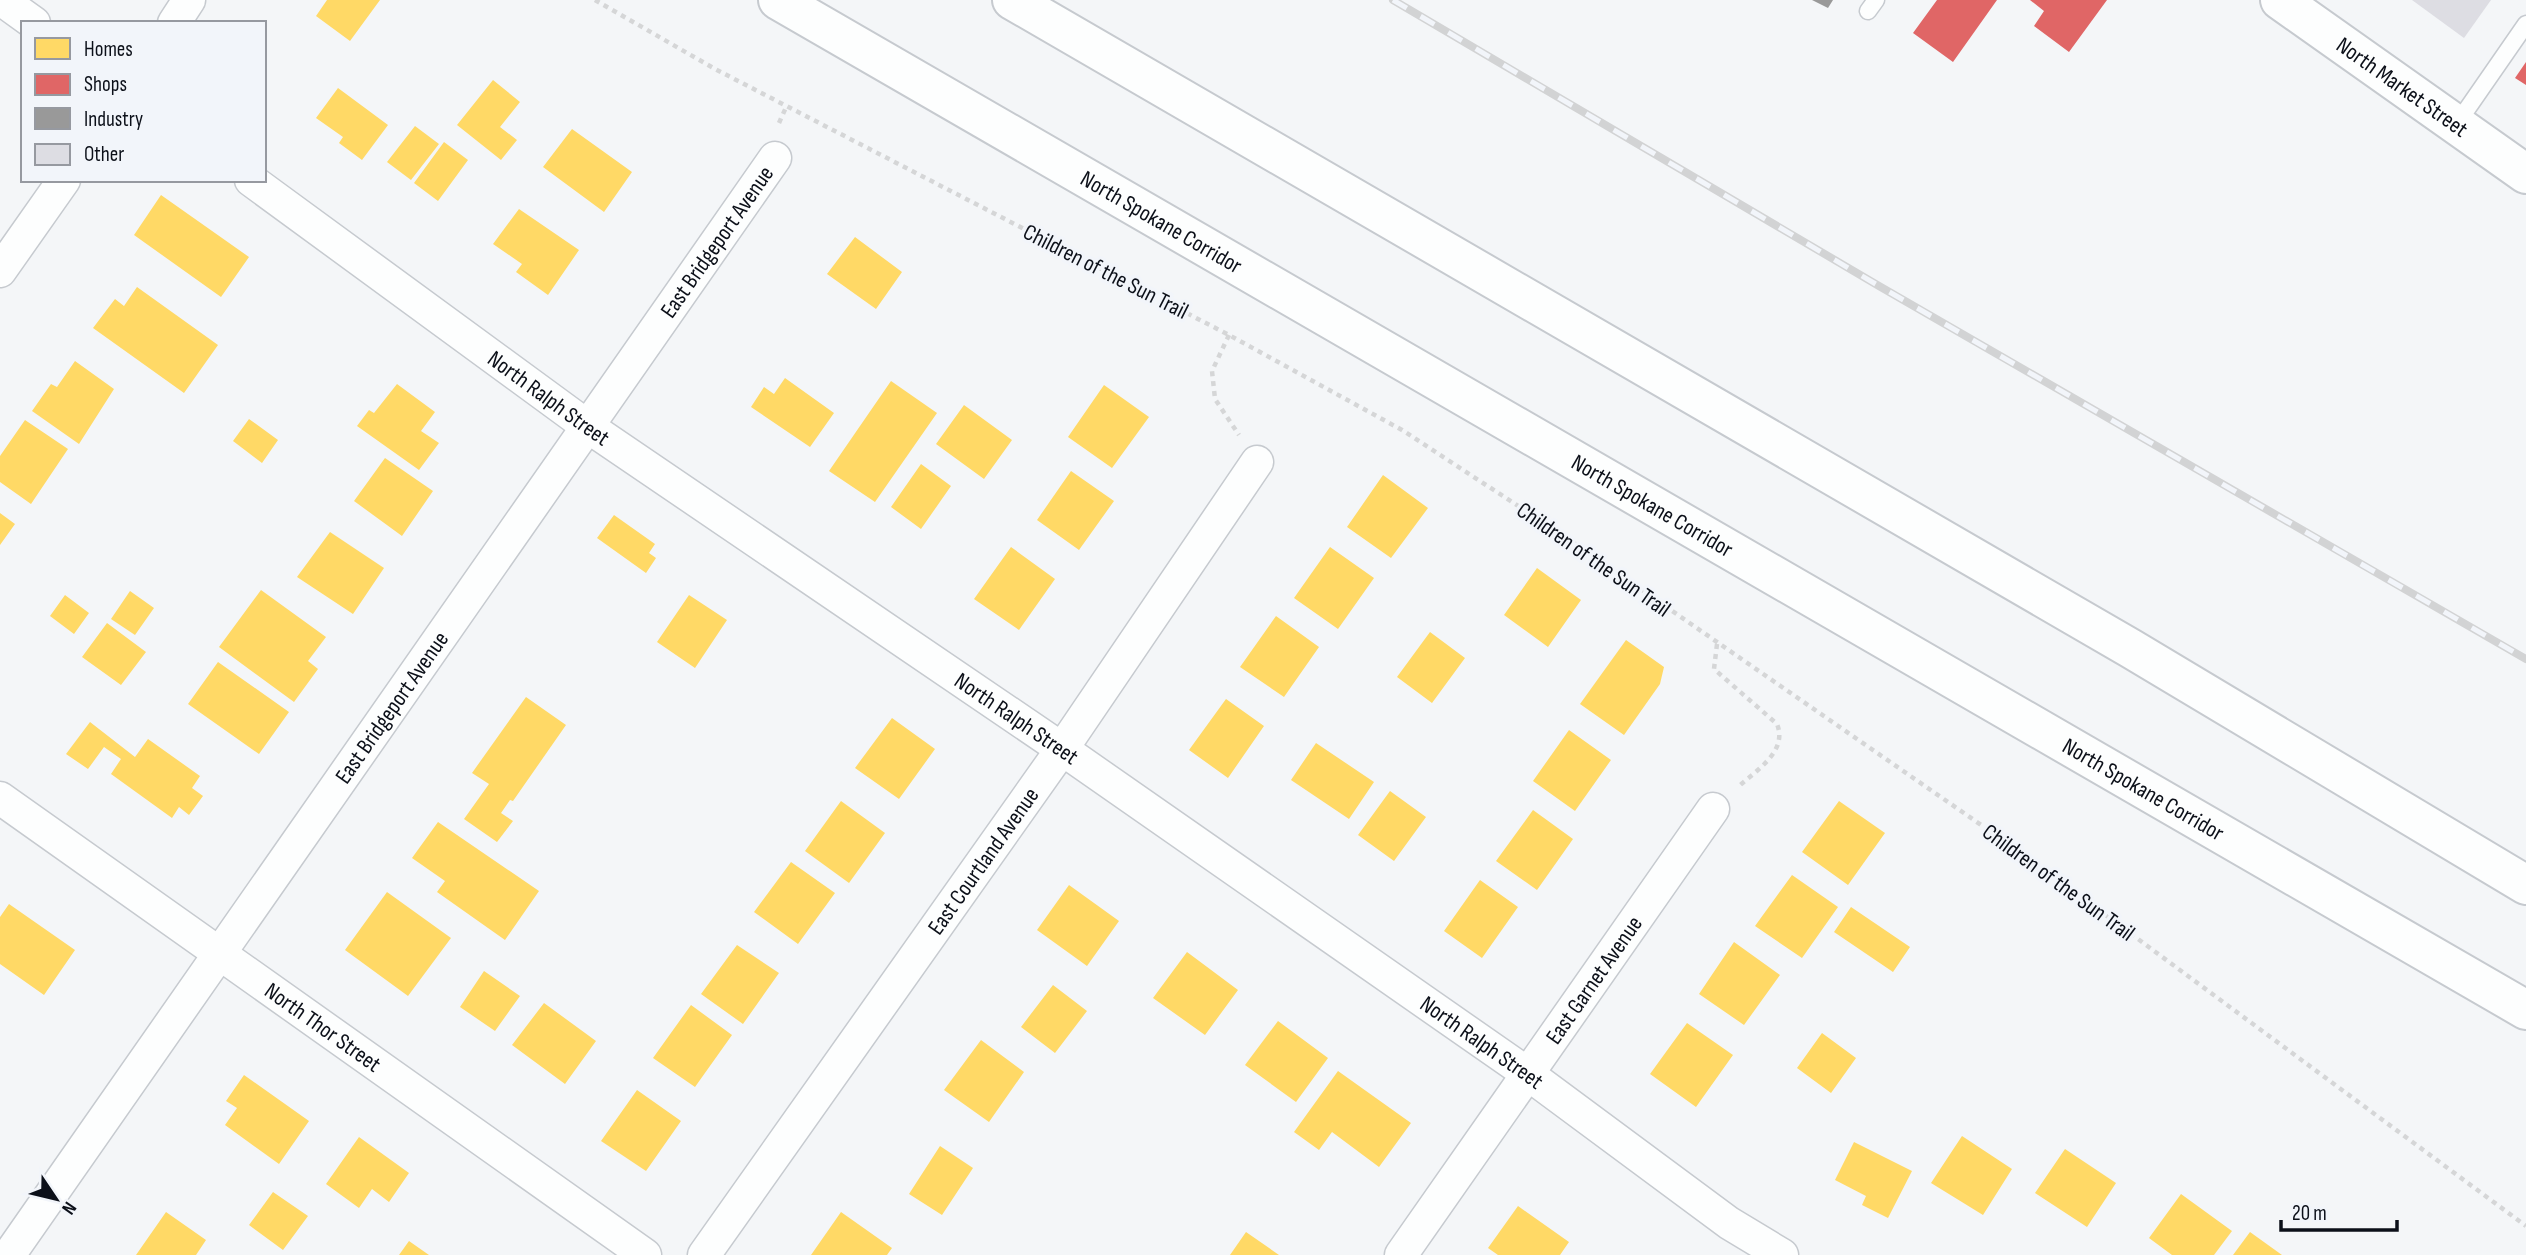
<svg xmlns="http://www.w3.org/2000/svg" width="2526" height="1255" viewBox="0 0 2526 1255" font-family="'Sofia Sans Condensed',sans-serif">
<rect width="100%" height="100%" fill="#f4f6f8"/>
<path fill="#ffd966" d="M327 0H380L350 41 316 16Z
M493 80 520 102 500 127 517 140 501 160 457 125Z
M338 88 388 125 362 160 339 143 343 137 316 118Z
M415 126 439 144 411 180 387 162Z
M572 129 632 172 604 212 543 167Z
M444 142 468 160 438 201 414 183Z
M161 195 249 257 221 297 134 235Z
M519 209 579 250 548 295 516 272 522 264 493 244Z
M855 237 902 272 876 309 827 274Z
M137 287 218 345 184 393 93 328 115 299 124 306Z
M75 361 114 389 79 444 32 411 51 384 57 387Z
M785 378 834 413 810 447 751 407 764 387 774 394Z
M891 381 937 413 875 502 829 471Z
M397 384 435 412 421 431 439 443 419 470 357 426 369 410 374 413Z
M1104 385 1149 417 1112 468 1068 437Z
M964 405 1012 440 984 479 936 444Z
M249 419 278 440 262 463 233 441Z
M25 420 68 449 31 504 0 482V456Z
M385 458 433 491 402 536 354 501Z
M921 464 951 486 921 529 891 507Z
M1071 471 1114 501 1079 550 1037 520Z
M1383 475 1428 508 1391 558 1347 527Z
M0 513 15 524 0 545Z
M614 515 655 544 649 553 656 558 646 573 597 538Z
M330 532 384 568 353 614 297 577Z
M1011 547 1055 579 1019 630 974 599Z
M1330 547 1374 578 1338 629 1294 598Z
M1537 568 1581 600 1548 647 1504 615Z
M261 590 326 637 308 661 318 669 294 702 219 647Z
M130 591 154 608 135 635 111 619Z
M65 595 89 613 74 634 50 616Z
M689 595 727 620 695 668 657 642Z
M1276 616 1319 647 1284 697 1240 667Z
M107 623 146 652 121 685 82 657Z
M1430 632 1465 658 1432 703 1397 677Z
M1626 640 1664 667 1660 684 1624 735 1580 704Z
M218 662 289 712 259 754 188 704Z
M526 697 566 725 513 801 510 800 501 813 513 821 497 842 464 819 489 784 472 773Z
M1226 699 1264 726 1228 778 1189 750Z
M892 718 935 749 899 799 855 768Z
M90 722 135 757 148 739 200 776 192 788 203 796 189 815 179 807 172 818 111 774 121 759 104 747 88 769 66 754Z
M1569 730 1611 760 1575 811 1533 781Z
M1316 743 1374 782 1349 819 1291 780Z
M1390 791 1426 817 1394 861 1358 835Z
M841 801 885 833 849 883 805 851Z
M1839 801 1885 833 1848 885 1802 852Z
M1533 810 1573 839 1537 890 1496 861Z
M438 822 539 891 505 940 437 892 445 881 412 858Z
M791 862 835 893 798 944 754 912Z
M1792 875 1838 907 1802 958 1755 926Z
M1480 880 1518 907 1482 958 1444 931Z
M1069 885 1119 921 1087 966 1037 930Z
M387 892 451 938 408 996 345 950Z
M9 904 75 950 44 995 0 964V917Z
M1851 907 1910 947 1893 972 1834 932Z
M1734 942 1780 975 1744 1025 1699 994Z
M737 945 779 973 743 1024 701 994Z
M1187 952 1238 990 1205 1035 1153 998Z
M484 971 520 996 495 1031 460 1007Z
M1053 985 1087 1011 1055 1053 1021 1027Z
M544 1003 596 1041 565 1084 512 1045Z
M691 1005 732 1035 695 1087 653 1058Z
M1278 1021 1328 1058 1296 1102 1245 1065Z
M1687 1023 1733 1055 1696 1107 1650 1074Z
M1822 1033 1856 1058 1831 1093 1797 1068Z
M981 1040 1024 1072 989 1122 944 1090Z
M1338 1071 1411 1123 1379 1167 1332 1132 1319 1150 1294 1132Z
M244 1075 309 1121 279 1164 225 1125 237 1108 226 1101Z
M637 1090 681 1121 646 1171 601 1141Z
M1962 1136 2012 1169 1983 1215 1931 1183Z
M359 1137 409 1173 389 1202 372 1189 359 1208 326 1184Z
M1854 1142 1912 1171 1888 1218 1862 1205 1866 1196 1835 1180Z
M940 1146 973 1168 942 1215 909 1194Z
M2065 1149 2116 1183 2087 1227 2035 1193Z
M273 1192 308 1216 283 1250 249 1225Z
M2181 1194 2232 1231 2214 1255H2172L2149 1238Z
M1518 1206 1569 1242 1560 1255H1498L1488 1248Z
M166 1212 206 1240 196 1255H136Z
M841 1212 892 1248 887 1255H811Z
M1246 1232 1279 1255H1230Z
M2250 1232 2282 1255H2233Z
M409 1241 429 1255H399Z"/>
<path fill="#e06666" d="M1937 0H1997L1953 62 1913 33Z
M2030 0H2107L2069 52 2034 26 2044 11Z
M2526 62V85L2515 78Z"/>
<path fill="#999" d="M1812 0H1833L1828 8Z"/>
<path fill="#dddde3" d="M2412 0H2491L2464 38Z"/>
<g fill="none" stroke-linecap="round" stroke-linejoin="round">
<defs>
<path id="service" d="M1868 11 1876 0
M2456 125 2526 24"/>
<g id="minor">
<path d="M2 0 34 23"/>
<path d="M174 23 189 0"/>
<path id="s1" d="M251 180 587 426 1062 749 1528 1074 1729 1223 1782 1255"/>
<path d="M0 271 64 180"/>
<path id="s2" d="M0 798 645 1255"/>
<path id="s3" d="M9 1255 775 158"/>
<path id="s4" d="M704 1255 1062 749 1257 462"/>
<path id="s5" d="M1401 1255 1713 809"/>
</g>
<g id="primary">
<path id="s6" d="M2280 0 2526 174"/>
</g>
<g id="motorway">
<path id="s7" d="M778 0 2526 1010"/>
<path d="M1012 0 2130 648 2526 885"/>
</g>
</defs>
<use href="#service" stroke="#c6cacf" stroke-width="19"/>
<use href="#minor" stroke="#c6cacf" stroke-width="35"/>
<use href="#primary" stroke="#c6cacf" stroke-width="42"/>
<use href="#motorway" stroke="#c6cacf" stroke-width="42"/>
<path stroke="#d5d6d7" stroke-width="4.5" stroke-dasharray="5 5" stroke-linecap="butt" d="M595 0 715 69 1229 335 1402 430 1564 536 2023 854 2526 1226
M779 123 787 105
M1229 335 1212 371 1215 399 1239 435
M1717 644 1714 669 1777 724C1788 751 1757 770 1739 786"/>
<use href="#service" stroke="#fdfefe" stroke-width="16"/>
<use href="#minor" stroke="#fdfefe" stroke-width="32"/>
<use href="#primary" stroke="#fdfefe" stroke-width="38"/>
<use href="#motorway" stroke="#fdfefe" stroke-width="38"/>
<defs>
<path id="rail" d="M1393 0 1879 286 2526 659"/>
</defs>
<use href="#rail" stroke="#d2d3d4" stroke-width="8"/>
<use href="#rail" stroke="#f2f5fa" stroke-width="5" stroke-dasharray="16" stroke-linecap="butt"/>
</g>
<g text-anchor="middle" stroke-width="7" stroke-linejoin="round" paint-order="stroke">
<g font-size="23" fill="#0c1019" stroke="#f2f5fa">
<text dy="8" stroke="none"><textPath href="#s6" startOffset="150">North Market Street</textPath></text>
<text dy="8" stroke="none"><textPath href="#s7" startOffset="443">North Spokane Corridor</textPath></text>
<text dy="8" stroke="none"><textPath href="#s3" startOffset="1236">East Bridgeport Avenue</textPath></text>
<text transform="translate(1106 271) rotate(27)" y="8">Children of the Sun Trail</text>
<text dy="8" stroke="none"><textPath href="#s1" startOffset="369">North Ralph Street</textPath></text>
<text dy="8" stroke="none"><textPath href="#s7" startOffset="1010">North Spokane Corridor</textPath></text>
<text transform="translate(1594 559) rotate(35)" y="8">Children of the Sun Trail</text>
<text dy="8" stroke="none"><textPath href="#s3" startOffset="668">East Bridgeport Avenue</textPath></text>
<text dy="8" stroke="none"><textPath href="#s1" startOffset="936">North Ralph Street</textPath></text>
<text dy="8" stroke="none"><textPath href="#s7" startOffset="1577">North Spokane Corridor</textPath></text>
<text dy="8" stroke="none"><textPath href="#s4" startOffset="483">East Courtland Avenue</textPath></text>
<text transform="translate(2059 882) rotate(36)" y="8">Children of the Sun Trail</text>
<text dy="8" stroke="none"><textPath href="#s5" startOffset="336">East Garnet Avenue</textPath></text>
<text dy="8" stroke="none"><textPath href="#s2" startOffset="396">North Thor Street</textPath></text>
<text dy="8" stroke="none"><textPath href="#s1" startOffset="1503">North Ralph Street</textPath></text>
</g>
</g>
<rect x="21" y="21" width="245" height="161" fill="#f2f5fa" stroke="#9699a0" stroke-width="2"/>
<rect x="35" y="38" width="35" height="21" fill="#ffd966" stroke="#9699a0" stroke-width="2"/>
<text x="84" y="56" font-size="21" fill="#0c1019">Homes</text>
<rect x="35" y="74" width="35" height="21" fill="#e06666" stroke="#9699a0" stroke-width="2"/>
<text x="84" y="91" font-size="21" fill="#0c1019">Shops</text>
<rect x="35" y="108" width="35" height="21" fill="#999999" stroke="#9699a0" stroke-width="2"/>
<text x="84" y="126" font-size="21" fill="#0c1019">Industry</text>
<rect x="35" y="144" width="35" height="21" fill="#dddde3" stroke="#9699a0" stroke-width="2"/>
<text x="84" y="161" font-size="21" fill="#0c1019">Other</text>
<g transform="translate(56 1199) rotate(125)" stroke="#f2f5fa" stroke-width="5" paint-order="stroke">
<path d="M0-5L12 26L0 18L-12 26Z" fill="#0c1019"/>
<text y="-10" font-size="19" font-weight="bold" text-anchor="middle" fill="#0c1019">N</text>
</g>
<path d="M2281 1220v10h116v-10" fill="none" stroke="#0c1019" stroke-width="3.5"/>
<text x="2292" y="1220" font-size="21" fill="#0c1019" stroke="#f2f5fa" stroke-width="5" paint-order="stroke">20 m</text>
</svg>
